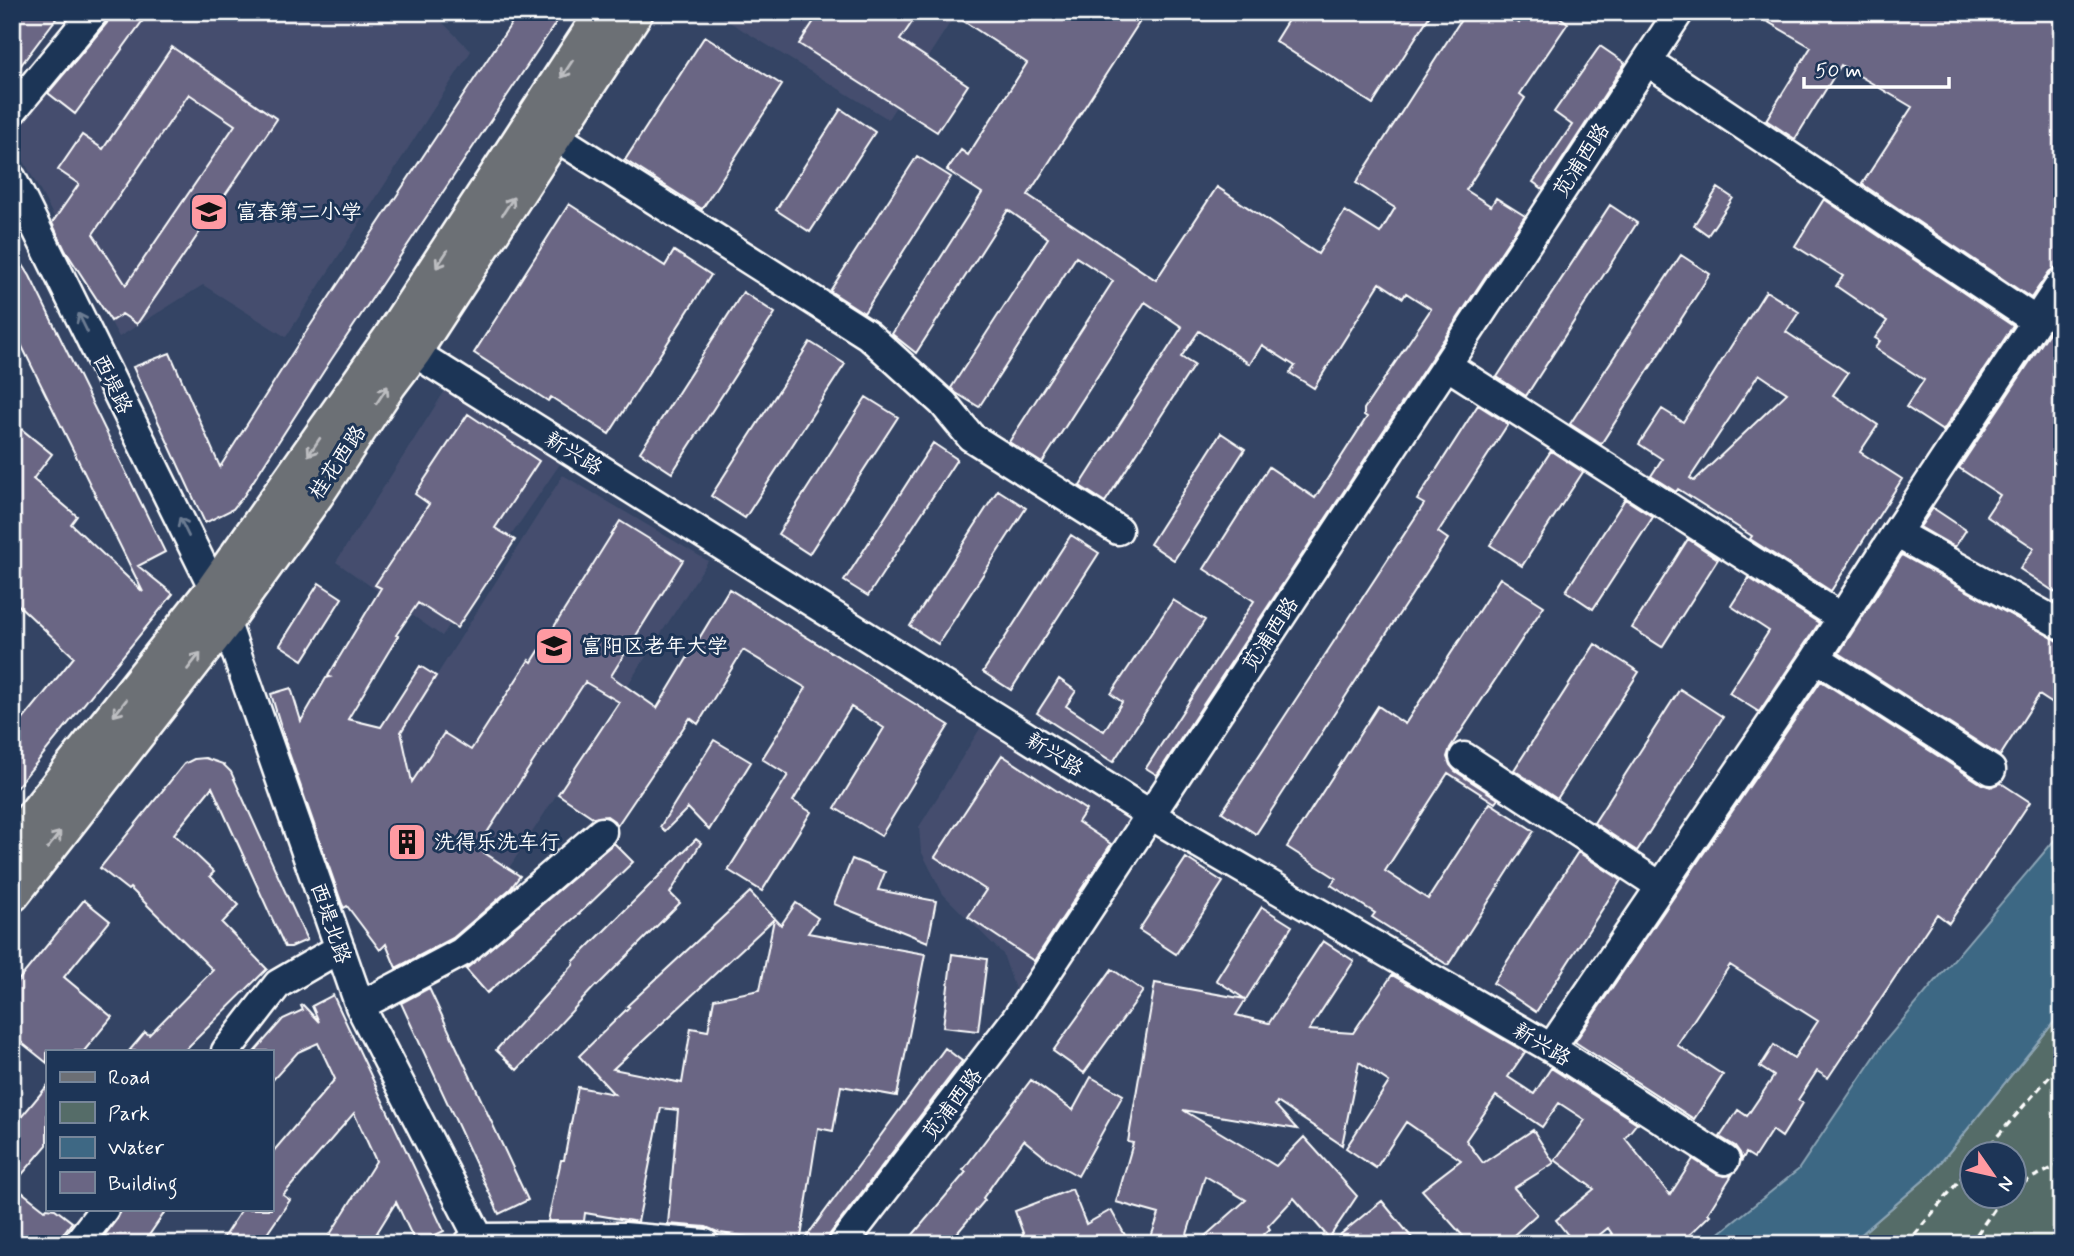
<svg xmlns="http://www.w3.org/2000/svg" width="2074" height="1256" viewBox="0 0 2074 1256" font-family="Mynerve,'LXGW WenKai TC',sans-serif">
<rect width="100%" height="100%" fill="#344464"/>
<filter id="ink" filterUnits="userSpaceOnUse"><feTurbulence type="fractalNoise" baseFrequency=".0143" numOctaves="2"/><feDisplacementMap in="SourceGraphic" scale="14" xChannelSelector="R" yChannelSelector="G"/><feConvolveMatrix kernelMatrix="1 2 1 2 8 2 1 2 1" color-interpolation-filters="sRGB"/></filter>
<g filter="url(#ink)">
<path fill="#444e6e" d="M112 12H432L471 51 286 337 203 285 119 337 12 139V136Z
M713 12H957L888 119Z
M446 389 560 464 442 636 336 562Z
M563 475 708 561 509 868 418 809 401 732Z
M981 727 1132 822 1016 992 1003 954 943 894 921 851 919 827Z"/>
<path fill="#556c68" stroke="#aab6b4" stroke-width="2" fill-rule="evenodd" d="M2062 1012V1244H1850L1933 1172ZM1972 1154H2014V1196H1972Z"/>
<path fill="#3e6884" stroke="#8ba4b5" stroke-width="2" d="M2062 831V1012L1933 1172 1850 1244H1706L1798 1170 1885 1041Z"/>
<path fill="#6a6684" stroke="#fff" stroke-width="2" fill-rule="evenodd" d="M12 12H61L12 77Z
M110 12H149L75 114 48 93 107 23Z
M519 12H563L331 360 243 497 233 509 205 523 133 367 170 353 220 467 298 344Z
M820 12H919L900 40 968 85 937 132 799 44Z
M950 12H1146L1028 195 1156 280 1217 187 1318 254 1345 211 1380 233 1395 208 1356 183 1466 12H1503L1519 23 1526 12H1552L1568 23 1520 94 1525 98 1466 190 1491 206 1496 198 1525 216 1157 775 1146 768 1254 601 1204 569 1269 467 1315 498 1367 417 1364 415V409L1431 309 1406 293 1403 298 1380 283 1314 388 1290 373 1295 366 1262 345 1250 364 1199 331 1181 357 1194 365 1105 502 1080 486 1182 327 1145 302 1042 463 1009 442 1113 281 1076 257 979 407 956 393 951 388 1048 238 1008 210 916 353 892 334 982 193 947 170 961 150 968 155 1027 63Z
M1293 12H1432L1373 104 1275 41Z
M1751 12H2062V266L2054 268 2049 272 2031 298 1862 184 1912 107 1841 65 1795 139 1766 120 1811 47Z
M705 36 782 85 702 209 625 160Z
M1600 46 1625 63 1543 189 1533 182 1572 125 1554 112Z
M172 47 277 119 137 324 122 314 111 321 65 250 52 223 79 184 58 170 82 135 103 149ZM189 94 235 125 126 285 93 234Z
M841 109 875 132 810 232 776 210Z
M917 156 951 177 864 313 830 291Z
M1718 188 1733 198 1708 235 1694 225Z
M1824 199 2013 326 1943 431 1906 407 1924 380 1875 348 1880 341 1875 338 1887 321 1836 286 1843 276 1795 246Z
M569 204 665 266 674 251 711 275 609 434 551 397 548 401 474 353Z
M1610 205 1637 223 1526 396 1497 377Z
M12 248 30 276 165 552 138 566 173 594 12 793V733L74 657 12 599V438L20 428 52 454 33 479 77 516 71 524 143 592 12 326Z
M1681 255 1710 274 1601 444 1570 424Z
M1766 291 1799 312 1786 332 1848 373 1833 395 1878 425 1860 452 1902 479 1831 591 1750 539 1752 536 1678 489 1676 492 1651 476 1662 459 1639 444 1662 409 1683 422ZM1759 374 1787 393 1694 481 1690 478Z
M743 292 775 313 672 473 640 452Z
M2062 313V597L2020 569 2034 548 1986 516 2000 495 1959 468Z
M810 342 845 364 745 518 711 496Z
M866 397 898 417 809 554 778 534Z
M1478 405 1508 424 1438 532 1448 539 1256 834 1222 812 1424 504 1417 500Z
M468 414 539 461 495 528 515 540 457 628 418 603 396 635 398 636 348 719 381 727 420 666 436 676 401 732 412 782 444 733 471 750 529 660 532 662 620 521 683 560 611 676 657 708 729 589 949 725 881 836 835 808 884 728 851 707 793 801 811 812 762 891 728 870 788 775 762 759 806 688 743 650 698 724 690 718 617 826 614 821 607 816 594 818 558 794 619 702 585 682 477 848 520 876 510 889 453 938 396 968 386 944 380 950 347 906 344 908 342 904 289 753 271 694 291 688 301 721 326 678 330 677 328 676 381 588 375 585 429 504 415 494Z
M1221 433 1245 449 1174 560 1150 544Z
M933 443 957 459 868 596 844 581Z
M1551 451 1583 472 1522 566 1490 545Z
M998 490 1026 508 938 644 910 626Z
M1625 499 1653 517 1593 609 1566 591Z
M1933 508 1966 530 1955 547 1920 527Z
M1071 535 1099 553 1011 690 983 672Z
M1688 539 1718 559 1662 647 1632 628Z
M1902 555 2062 643V710L2039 695 2000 756 1839 653Z
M1500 578 1544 606 1450 748 1447 757 1450 765 1455 771 1498 799 1495 803 1448 773 1385 871 1428 899 1490 803 1534 831 1448 965 1372 917 1375 913 1331 885 1336 878 1287 847 1378 706 1405 724Z
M1749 578 1819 623 1759 712 1729 693 1769 631 1731 606Z
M319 583 342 598 303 660 280 645Z
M1173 600 1205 620 1113 762 1037 713 1059 679 1076 691 1066 706 1104 731 1122 702 1111 694Z
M1595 644 1639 672 1557 799 1514 770Z
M1821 681 1982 784 1991 787 2001 783 2030 802 1949 923 1937 914 1828 1078 1817 1071 1798 1100 1803 1103 1782 1137 1772 1130 1754 1158 1746 1153 1742 1160 1740 1153 1735 1146 1720 1137 1738 1110 1747 1116 1774 1076 1760 1067 1774 1045 1794 1058 1818 1021 1730 965 1677 1045 1723 1075 1694 1119 1575 1042Z
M1680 689 1723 717 1637 851 1594 823Z
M714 740 751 762 709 830 688 808 665 831 660 827Z
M1002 755 1086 810 1078 822 1111 844 1034 961 968 917 986 890 935 857Z
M205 758 223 764 231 772 307 940 291 947H285L212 787 174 834 214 872 210 876 239 905 222 923 267 969 184 1051H129L145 1032 149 1035 213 970 130 888 128 890 100 868 184 764 194 759Z
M696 839 701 843 670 893 680 903 597 986 596 985 517 1070 496 1050 574 964 573 962Z
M614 843 633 862 579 914 487 993 466 969Z
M1578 852 1621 880 1536 1012 1493 983Z
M1186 858 1223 882 1176 954 1139 930Z
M852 859 885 872 878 890 936 901 928 942 834 904Z
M750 892 781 925 796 903 818 918 808 933 925 954 897 1096 841 1086 833 1131 818 1128 800 1244 720 1233 706 1227 668 1224 678 1110 661 1108 638 1222 585 1213 584 1221H548L561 1160H564L578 1087 614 1094 579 1056 629 1007 627 1006ZM774 919 760 990 714 999 708 1031 691 1028 682 1083 613 1069Z
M84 900 110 921 64 977 112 1017 84 1051H47V1063L12 1035V988Z
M1262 907 1292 926 1236 1015 1269 1023 1323 941 1354 961 1309 1030 1353 1033 1392 975 1525 1052 1508 1077 1534 1094 1551 1068 1637 1123 1625 1138 1670 1195 1693 1159 1717 1174 1724 1176 1732 1175 1708 1213 1710 1215 1680 1244H1619L1608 1228 1588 1244H1575L1556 1220 1594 1189 1555 1160 1585 1120 1559 1103 1542 1127 1496 1096 1466 1140 1483 1163 1533 1130 1554 1163 1514 1188 1537 1214 1504 1244H1470L1422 1190 1461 1160 1406 1122 1376 1168 1346 1148 1389 1082 1359 1062 1342 1145 1277 1102 1275 1105 1297 1129 1183 1110 1276 1166 1304 1137 1357 1196 1329 1238 1294 1198 1268 1226 1270 1229 1253 1244H1196L1246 1200 1205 1176 1184 1244H1173L1151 1237 1159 1214 1116 1202 1133 1143 1128 1142 1155 983 1245 999 1216 980Z
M952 954 987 959 978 1031 943 1027Z
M1112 969 1143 991 1084 1073 1053 1051Z
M429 988 528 1200 499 1214 401 1003Z
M333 995 444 1231 416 1244 396 1202 370 1244H324L376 1161 354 1113 283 1195 290 1200 260 1244H219L242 1209H271V1154L335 1079 318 1043 298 1052 271 1082V1051H255L283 1019 303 1010 301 1006 303 1005 319 1022 312 1006Z
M945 1048 962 1061 830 1234 827 1244H801Z
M1091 1077 1123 1095 1078 1176 1046 1158 1024 1140 983 1198 985 1200 948 1244H905L966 1172 963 1170 1031 1080 1073 1110Z
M47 1086V1145L13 1185 45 1210 47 1208 55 1209 72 1222 55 1244H12V1128Z
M1072 1189 1086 1224 1111 1210 1130 1244H1027L1015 1211Z
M1382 1201 1417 1244H1329L1364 1215Z
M122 1209H167L143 1244H98L117 1219Z"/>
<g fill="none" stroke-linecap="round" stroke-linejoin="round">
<defs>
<path id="minor" d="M1659 69 2036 321
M12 111 94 12
M553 135 868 335 943 403 971 437 1118 530
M12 179 214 589 360 1006 482 1244
M396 341 1164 823 1551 1048 1725 1160
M1459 373 1842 618
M1896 533 2060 624 2062 621
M1816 658 1991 770
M1464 757 1660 886
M360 1006 462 952 602 832
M1551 1048 1816 658 1896 533 2062 282
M226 1051 278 984 340 948
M77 1244 104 1209
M468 1244 480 1238 624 1237 705 1244
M843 1244 1016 1019 1679 12"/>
<path id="major" d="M12 844 214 589 391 338 604 12
M12 894 225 621 316 494 388 385 413 352 635 12"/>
</defs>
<use href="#minor" stroke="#fff" stroke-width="33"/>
<use href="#major" stroke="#fff" stroke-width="40"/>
<path stroke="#fff" stroke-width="3.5" stroke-dasharray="7 5" stroke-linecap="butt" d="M1982 1154 2062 1062
M2014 1191 2029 1179 2062 1164
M1907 1244 1972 1165
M1970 1244 1995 1208 2008 1196"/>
<use href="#minor" stroke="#1d3557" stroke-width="28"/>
<use href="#major" stroke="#6c6f75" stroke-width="35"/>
</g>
<defs><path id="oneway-shaft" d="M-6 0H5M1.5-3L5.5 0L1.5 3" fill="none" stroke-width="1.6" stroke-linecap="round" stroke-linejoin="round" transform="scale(1.75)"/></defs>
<g stroke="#bdbec1">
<use href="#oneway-shaft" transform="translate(567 69) rotate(123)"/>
<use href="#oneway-shaft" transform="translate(508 206) rotate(-57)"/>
<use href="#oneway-shaft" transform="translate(442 259) rotate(123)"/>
<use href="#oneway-shaft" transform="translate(382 395) rotate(-57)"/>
<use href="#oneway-shaft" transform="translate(314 447) rotate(124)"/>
<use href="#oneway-shaft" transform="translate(194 661) rotate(-52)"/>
<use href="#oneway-shaft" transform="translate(120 708) rotate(128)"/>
<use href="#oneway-shaft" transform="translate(54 840) rotate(-52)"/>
</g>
<g stroke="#6c7c92">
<use href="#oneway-shaft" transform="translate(83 323) rotate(-116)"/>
<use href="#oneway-shaft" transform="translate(184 527) rotate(-116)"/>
</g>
</g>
<defs>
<symbol id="school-square" viewBox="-11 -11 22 22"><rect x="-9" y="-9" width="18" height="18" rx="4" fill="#ff9aa2" stroke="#1d3557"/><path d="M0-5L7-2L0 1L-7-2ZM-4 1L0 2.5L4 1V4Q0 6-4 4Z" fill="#111"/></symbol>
<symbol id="university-square" viewBox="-11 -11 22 22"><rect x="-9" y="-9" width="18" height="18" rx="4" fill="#ff9aa2" stroke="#1d3557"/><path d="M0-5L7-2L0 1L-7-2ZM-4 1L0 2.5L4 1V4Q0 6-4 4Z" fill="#111"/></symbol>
<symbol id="building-square" viewBox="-11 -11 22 22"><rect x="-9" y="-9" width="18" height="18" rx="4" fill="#ff9aa2" stroke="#1d3557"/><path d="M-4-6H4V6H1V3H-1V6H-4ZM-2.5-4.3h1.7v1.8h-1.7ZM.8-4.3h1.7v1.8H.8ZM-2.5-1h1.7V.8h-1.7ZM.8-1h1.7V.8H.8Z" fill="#111"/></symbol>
</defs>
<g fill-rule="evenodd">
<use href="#school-square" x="187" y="190" width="44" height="44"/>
<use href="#university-square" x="532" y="624" width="44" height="44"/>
<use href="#building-square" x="385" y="820" width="44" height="44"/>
</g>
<g text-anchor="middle" stroke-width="6" stroke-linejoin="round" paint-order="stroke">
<g font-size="21" fill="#fff" stroke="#1d3557">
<text transform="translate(1581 160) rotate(-57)" y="7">苋浦西路</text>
<text transform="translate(113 384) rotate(64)" y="7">西堤路</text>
<text transform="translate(574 453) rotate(32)" y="7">新兴路</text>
<text transform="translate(337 462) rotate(-56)" y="7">桂花西路</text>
<text transform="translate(1270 634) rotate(-57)" y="7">苋浦西路</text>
<text transform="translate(1055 754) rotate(32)" y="7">新兴路</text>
<text transform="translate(331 923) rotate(71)" y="7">西堤北路</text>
<text transform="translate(1542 1044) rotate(31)" y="7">新兴路</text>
<text transform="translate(952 1104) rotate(-53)" y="7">苋浦西路</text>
</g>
<g font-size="21" fill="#fff" stroke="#1d3557" text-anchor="start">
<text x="236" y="219">富春第二小学</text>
<text x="581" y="653">富阳区老年大学</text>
<text x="434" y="849">洗得乐洗车行</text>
</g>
</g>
<rect width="2074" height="1256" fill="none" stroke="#1d3557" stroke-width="42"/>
<rect x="21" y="21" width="2032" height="1214" fill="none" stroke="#fff" stroke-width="2.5" filter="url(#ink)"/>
<rect x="46" y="1050" width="228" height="161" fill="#1d3557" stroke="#77869a" stroke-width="2"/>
<rect x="60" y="1072" width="35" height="10" fill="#6c6f75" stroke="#77869a" stroke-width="2"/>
<text x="108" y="1084" font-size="21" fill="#ffffff">Road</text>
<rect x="60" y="1102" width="35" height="21" fill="#556c68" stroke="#77869a" stroke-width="2"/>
<text x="108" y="1120" font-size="21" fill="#ffffff">Park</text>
<rect x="60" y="1137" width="35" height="21" fill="#3e6884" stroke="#77869a" stroke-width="2"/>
<text x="108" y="1154" font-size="21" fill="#ffffff">Water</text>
<rect x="60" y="1172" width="35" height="21" fill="#6a6684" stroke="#77869a" stroke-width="2"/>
<text x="108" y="1190" font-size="21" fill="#ffffff">Building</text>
<g transform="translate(1993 1175) rotate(124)"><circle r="33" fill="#1d3557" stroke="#77869a" stroke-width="2"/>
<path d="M0-5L12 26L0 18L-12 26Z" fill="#ff9aa2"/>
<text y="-10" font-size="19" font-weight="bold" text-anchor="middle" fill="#ffffff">N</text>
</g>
<path d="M1804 77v10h145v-10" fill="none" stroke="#ffffff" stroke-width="3.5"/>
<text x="1815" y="77" font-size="21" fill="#ffffff" stroke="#1d3557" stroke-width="5" paint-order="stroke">50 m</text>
</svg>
